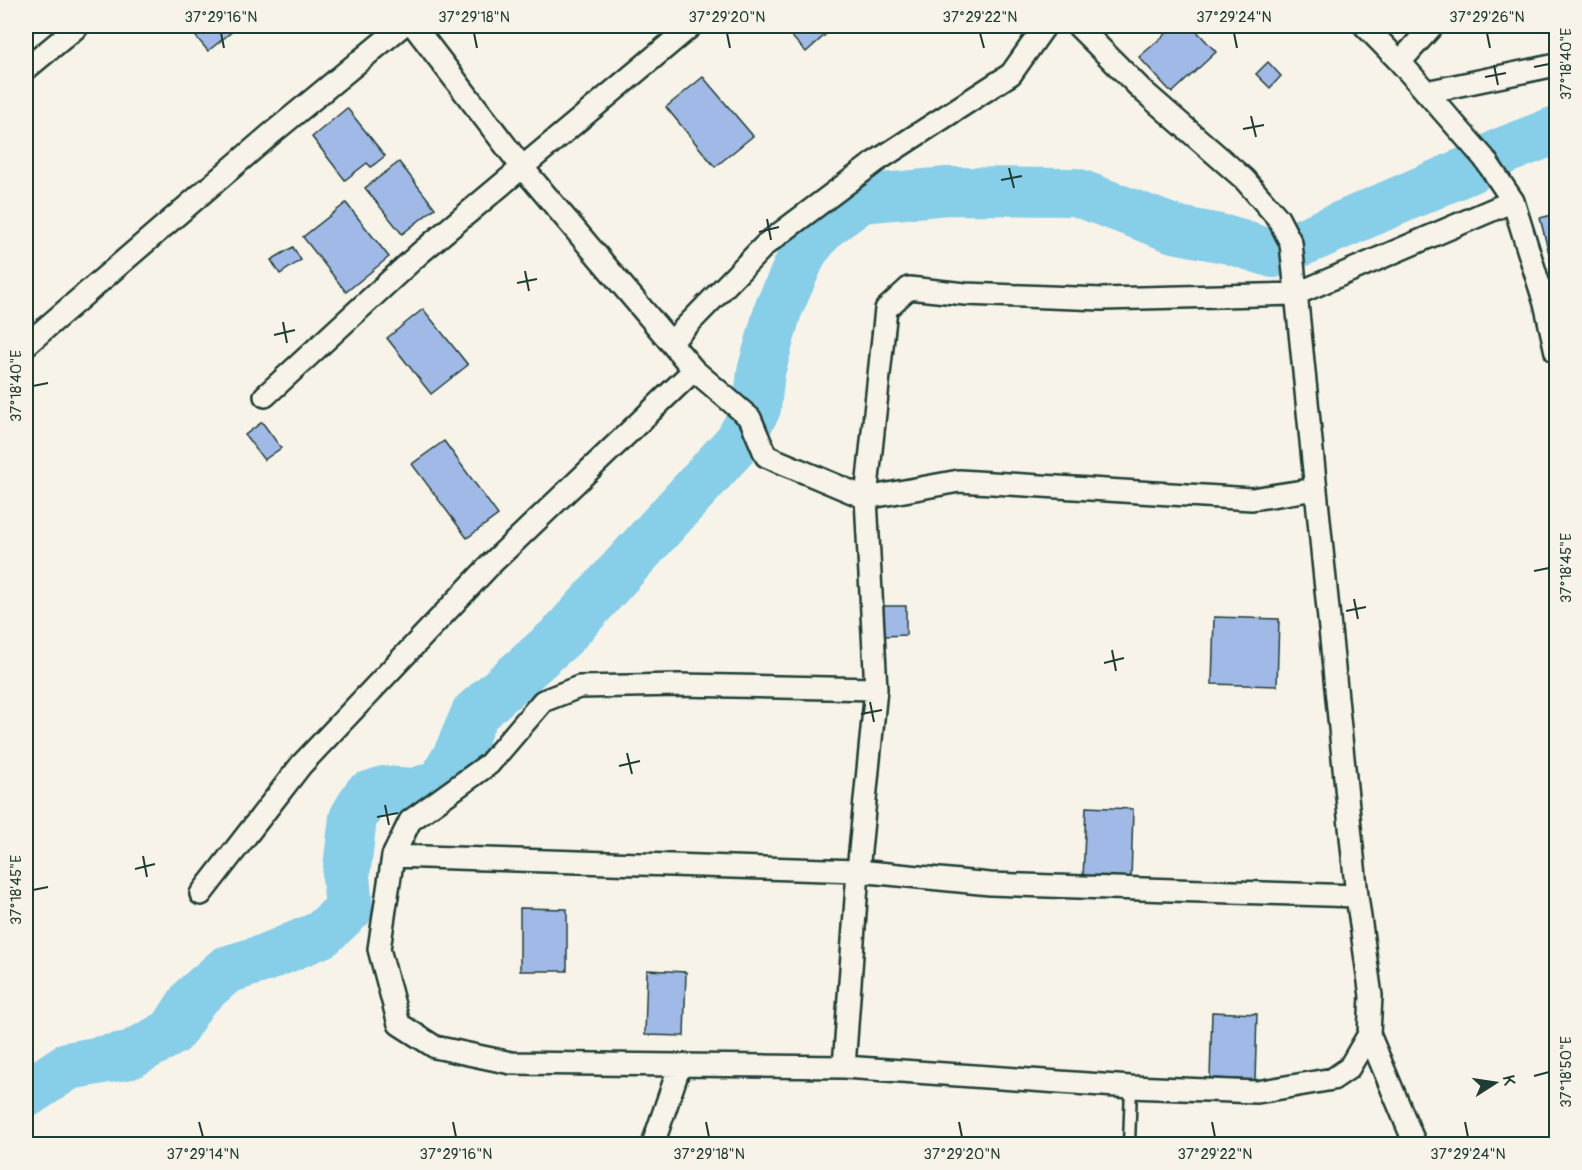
<svg xmlns="http://www.w3.org/2000/svg" width="1582" height="1170" viewBox="0 0 1582 1170" font-family="Pangolin,sans-serif">
<rect width="100%" height="100%" fill="#f7f3e8"/>
<filter id="ink" filterUnits="userSpaceOnUse"><feTurbulence type="fractalNoise" baseFrequency=".0167" numOctaves="2"/><feDisplacementMap in="SourceGraphic" scale="12" xChannelSelector="R" yChannelSelector="G"/><feConvolveMatrix kernelMatrix="1 2 1 2 8 2 1 2 1" color-interpolation-filters="sRGB"/></filter>
<g filter="url(#ink)">
<g fill="none" stroke-linecap="round" stroke-linejoin="round">
<path stroke="#87cee8" stroke-width="48" d="M26 1094 68 1066 130 1055 172 1032 194 998 226 970 265 958 322 934 349 909 346 876 353 818 366 796 384 790 414 792 440 784 456 757 475 713 562 636 738 442 757 408 761 372 778 310 804 251 825 225 861 199 947 191 1076 192 1174 229 1229 240 1273 254 1312 238 1473 168 1503 151 1556 130"/>
</g>
<path fill="#a1b9e7" stroke="#1f3d34" stroke-width="1.5" d="M187 26H239L208 51Z
M782 26H835L806 52Z
M1175 26H1192L1216 52 1172 93 1139 57Z
M1268 62 1281 76 1270 88 1256 74Z
M703 77 753 136 715 167 666 107Z
M347 108 385 156 371 167 367 163 345 180 312 137Z
M399 162 435 208 402 234 365 188Z
M346 203 389 257 346 292 303 237Z
M1556 214V281L1540 218Z
M293 247 301 260 280 274 271 260Z
M423 309 468 365 431 394 387 338Z
M262 422 281 448 264 460 245 435Z
M444 441 498 515 467 538 412 464Z
M883 606H906V635L884 636Z
M1214 617 1279 619 1277 686 1212 684Z
M1086 807 1133 809 1131 880 1083 879Z
M520 908 567 909V971H520Z
M647 970 686 972 684 1036 645 1035Z
M1212 1012 1257 1014 1255 1080 1210 1078Z"/>
<g fill="none" stroke-linecap="round" stroke-linejoin="round">
<defs>
<path id="lane" d="M1129 1144 1131 1087"/>
<path id="street" d="M414 26 522 167 694 370 750 418 766 456 866 498 876 689 858 871 844 1067 680 1065 653 1144
M1078 26 1142 90 1244 179 1278 218 1291 243 1357 896 1371 996 1369 1034 1415 1144
M1365 26 1400 62 1484 158 1513 201 1546 307 1556 352
M1400 62 1432 26
M26 69 78 26
M1426 92 1556 65
M671 342 766 244 875 162 1011 74 1045 26
M26 345 271 134 402 26
M265 396 420 253 691 26
M1316 489 1252 499 959 481 866 498 886 309 909 288 965 294 1102 299 1296 294 1513 201
M393 856 858 871 990 884 1357 896
M201 894 301 765 492 563 694 370
M680 1065 511 1063 435 1047 399 1024 379 949 393 856 410 821 489 764 543 701 579 687 679 685 876 689
M844 1067 1131 1087 1257 1092 1333 1079 1349 1068 1369 1034"/>
</defs>
<use href="#lane" stroke="#1f3d34" stroke-width="15"/>
<use href="#street" stroke="#1f3d34" stroke-width="26"/>
<use href="#lane" stroke="#f7f3e8" stroke-width="10"/>
<use href="#street" stroke="#f7f3e8" stroke-width="21"/>
</g>
</g>
<path fill="none" stroke="#1f3d34" stroke-width="2" d="M221 33 224 48M474 33 477 48M727 33 730 48M980 33 984 48M1234 33 1237 48M1487 33 1490 48M1494 65 1498 85M1534 67 1549 64M1485 77 1506 73M1251 116 1256 137M1243 129 1264 125M1009 168 1014 188M1001 180 1022 176M767 219 771 240M759 232 779 227M525 271 529 291M517 283 537 279M283 322 287 343M274 335 295 330M33 386 48 383M1534 571 1549 568M1354 599 1358 619M1346 611 1366 607M1112 650 1116 671M1104 663 1124 658M870 702 874 722M861 714 882 710M627 753 632 774M619 766 640 761M385 805 389 825M377 817 398 813M143 856 147 877M135 869 155 864M33 890 48 887M1534 1076 1549 1072M199 1122 203 1137M453 1122 456 1137M706 1122 709 1137M959 1122 962 1137M1212 1122 1215 1137M1465 1122 1468 1137"/>
<rect width="1582" height="1170" fill="none" stroke="#f7f3e8" stroke-width="66"/>
<g transform="translate(1495 1083) rotate(78)" stroke="#f7f3e8" stroke-width="4.5" paint-order="stroke">
<path d="M0-4.5L10 22L0 15L-10 22Z" fill="#1f3d34"/>
<text y="-9" font-size="16" font-weight="bold" text-anchor="middle" fill="#1f3d34">K</text>
</g>
<rect x="33" y="33" width="1516" height="1104" fill="none" stroke="#1f3d34" stroke-width="2"/>
<g font-size="15" text-anchor="middle" fill="#1f3d34">
<text x="221" y="22">37°29'16"N</text>
<text x="474" y="22">37°29'18"N</text>
<text x="727" y="22">37°29'20"N</text>
<text x="980" y="22">37°29'22"N</text>
<text x="1234" y="22">37°29'24"N</text>
<text x="1487" y="22">37°29'26"N</text>
<text transform="translate(1566 64) rotate(-90)" y="5">37°18'40"E</text>
<text transform="translate(16 386) rotate(-90)" y="5">37°18'40"E</text>
<text transform="translate(1566 568) rotate(-90)" y="5">37°18'45"E</text>
<text transform="translate(16 890) rotate(-90)" y="5">37°18'45"E</text>
<text transform="translate(1566 1072) rotate(-90)" y="5">37°18'50"E</text>
<text x="203" y="1159">37°29'14"N</text>
<text x="456" y="1159">37°29'16"N</text>
<text x="709" y="1159">37°29'18"N</text>
<text x="962" y="1159">37°29'20"N</text>
<text x="1215" y="1159">37°29'22"N</text>
<text x="1468" y="1159">37°29'24"N</text>
</g>
</svg>
